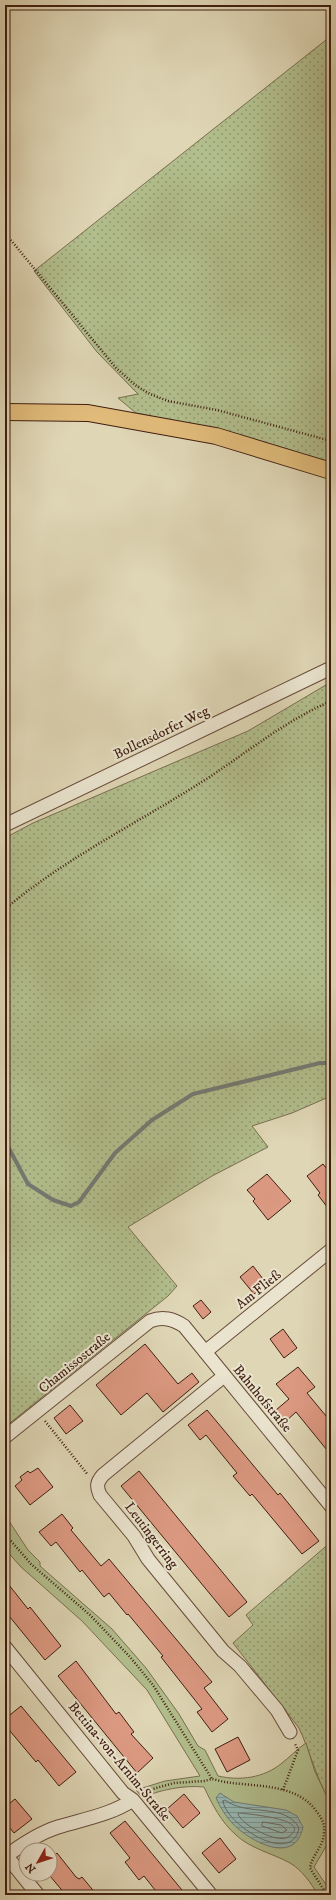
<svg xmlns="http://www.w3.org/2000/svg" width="336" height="1900" viewBox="0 0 336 1900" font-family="'IM FELL DW Pica',serif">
<defs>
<pattern id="grass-dots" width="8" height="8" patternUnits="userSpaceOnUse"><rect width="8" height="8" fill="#b2be8d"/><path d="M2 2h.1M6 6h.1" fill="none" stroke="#929a72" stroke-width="1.8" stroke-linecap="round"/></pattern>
<pattern id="water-rules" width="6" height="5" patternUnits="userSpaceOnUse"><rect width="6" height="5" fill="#95b8b4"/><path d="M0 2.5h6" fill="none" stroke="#7b9591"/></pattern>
</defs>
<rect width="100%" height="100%" fill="#dfd6b5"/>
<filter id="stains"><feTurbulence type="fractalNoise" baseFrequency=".005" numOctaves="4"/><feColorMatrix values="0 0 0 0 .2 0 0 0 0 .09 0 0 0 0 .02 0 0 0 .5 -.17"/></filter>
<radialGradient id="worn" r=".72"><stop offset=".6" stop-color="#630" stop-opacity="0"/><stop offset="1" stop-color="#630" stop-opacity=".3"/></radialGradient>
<path fill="url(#grass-dots)" stroke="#796e4f" d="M331 36V462L244 436 136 413 118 398 138 394 97 352 34 271Z
M331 682V1096L292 1113 252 1126 268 1147 212 1176 128 1227 177 1286 168 1296 5 1427V838L33 823 248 731Z
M331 1542V1805C317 1780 311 1754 299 1728L233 1643 253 1625 246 1615Z"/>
<path fill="#b2be8d" stroke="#796e4f" d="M5 1515 28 1550 40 1562V1566L112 1629 146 1668 179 1714 198 1746 205 1750 218 1776C240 1781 264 1778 282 1763 290 1757 297 1749 306 1743L315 1772 331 1805V1830L328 1843 314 1867 331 1892V1895H318C311 1883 302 1870 290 1863 272 1853 251 1849 236 1835 221 1822 212 1804 204 1787 182 1785 162 1790 142 1797L136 1790 165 1781 200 1776 147 1690 82 1621 21 1567 5 1549Z"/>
<path fill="url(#water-rules)" stroke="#737a73" d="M220 1793 234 1802 286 1810 297 1816 303 1827C295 1866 251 1842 233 1824 226 1817 220 1807 216 1798Z"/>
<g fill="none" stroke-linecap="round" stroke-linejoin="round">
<path stroke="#6a6b62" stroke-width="1" d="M223 1801 225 1800C247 1817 285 1802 299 1828 292 1867 225 1824 223 1801Z
M240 1813C246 1814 316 1819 288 1837 278 1844 241 1825 238 1814Z
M263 1822 281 1825 287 1830 282 1833 262 1826Z"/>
<path stroke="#737a73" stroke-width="4" d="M5 1141 28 1184 53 1200 71 1206 79 1202 115 1153 152 1120 193 1094 320 1063H331"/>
</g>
<path fill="#dc9982" stroke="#401e11" d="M323 1164 331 1174V1212L318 1195 320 1193 307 1176Z
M267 1174 291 1201 268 1220 253 1201 255 1199 247 1190Z
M253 1266 267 1284 254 1294 240 1277Z
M201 1300 211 1312 203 1319 193 1306Z
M283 1329 297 1348 284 1358 270 1339Z
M145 1344 178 1384 192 1373 199 1382 163 1412 147 1393 121 1415 96 1385Z
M298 1367 315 1387 307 1393 331 1422V1455L296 1412 285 1422 276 1410 289 1399 276 1384Z
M70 1405 83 1421 66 1434 54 1418Z
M207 1410 278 1495 280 1493 319 1541 302 1554 252 1494 250 1496 233 1476 237 1473 206 1435 200 1440 188 1425Z
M38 1468 53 1487 30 1505 15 1486 22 1480 20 1477 28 1471 30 1473Z
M139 1471 247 1602 229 1617 121 1486Z
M62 1514 73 1528 71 1530 101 1566 109 1559 212 1682 204 1688 228 1719 212 1732 197 1712 202 1709 161 1657 163 1656 128 1614 127 1615 109 1593 104 1597 82 1570 80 1572 56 1542 51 1546 39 1532Z
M5 1580 28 1609 30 1607 61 1646 45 1660 5 1611Z
M76 1661 116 1714 119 1712 134 1732 131 1734 153 1758 137 1773 58 1676Z
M21 1706 76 1772 59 1786 38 1760 36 1762 5 1725V1719Z
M238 1737 250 1760 227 1772 215 1749Z
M184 1794 200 1813 183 1828 167 1809Z
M15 1799 32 1819 14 1833 5 1822V1807Z
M125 1821 182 1890 176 1895H159L144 1876 139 1880 125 1862 130 1858 110 1833Z
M220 1838 236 1859 219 1873 202 1853Z
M57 1853 76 1877 79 1879 82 1877 97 1895H66L50 1876V1859Z"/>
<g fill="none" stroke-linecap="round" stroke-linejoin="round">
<defs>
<path id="minor" d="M5 825 331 668
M205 1352 331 1250
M224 1376 103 1475C97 1482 96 1486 100 1495L134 1536 148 1559 223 1651 240 1666 277 1710 290 1732
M5 1437 150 1321C163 1316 173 1319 184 1326L331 1506
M5 1647 123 1793 133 1800 211 1895
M5 1854 38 1895
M5 1857C21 1845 39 1833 58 1827 84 1819 110 1815 133 1800"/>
<path id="major" d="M5 412 88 413 216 436 331 471"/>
</defs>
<use href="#minor" stroke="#684c3a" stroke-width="15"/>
<use href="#major" stroke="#401e11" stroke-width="18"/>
<path stroke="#401e11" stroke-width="2.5" stroke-dasharray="1 2" stroke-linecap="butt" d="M5 233 116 368 135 385 150 394 168 401 217 410 331 441
M5 909C68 856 142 821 211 776 250 750 287 720 331 701
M45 1421 88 1475
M5 1534 31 1564 90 1615 130 1657 153 1685 212 1779
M283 1790 298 1750 295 1744
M142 1792 174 1783 204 1781 212 1779 225 1782C256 1787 297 1783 317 1812 322 1819 325 1824 324 1832 324 1846 312 1855 310 1868L327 1895"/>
<use href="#minor" stroke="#eae4cf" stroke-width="13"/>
<use href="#major" stroke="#e0bb7a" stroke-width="16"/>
</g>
<g text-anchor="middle" stroke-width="4" stroke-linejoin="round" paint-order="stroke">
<g font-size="14" fill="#401e11" stroke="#eae4cf">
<text transform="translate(161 732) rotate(-26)" y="5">Bollensdorfer Weg</text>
<text transform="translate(258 1289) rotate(-39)" y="5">Am Fließ</text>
<text transform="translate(74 1362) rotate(-39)" y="5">Chamissostraße</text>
<text transform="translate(263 1398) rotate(50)" y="5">Bahnhofstraße</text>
<text transform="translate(152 1535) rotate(53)" y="5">Leutingerring</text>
<text transform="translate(120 1761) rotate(50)" y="5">Bettina-von-Arnim-Straße</text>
</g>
</g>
<rect width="336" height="1900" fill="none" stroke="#dfd6b5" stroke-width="20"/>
<rect x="6" y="6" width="324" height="1888" fill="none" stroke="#401e11" stroke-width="2"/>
<rect x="10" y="10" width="316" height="1880" fill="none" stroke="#401e11"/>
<g transform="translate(38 1862) rotate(231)"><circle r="19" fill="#eae4cf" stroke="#a69583"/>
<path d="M0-3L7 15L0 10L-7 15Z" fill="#8f2418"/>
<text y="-6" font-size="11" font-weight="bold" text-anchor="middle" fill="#401e11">N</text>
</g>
<rect width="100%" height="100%" filter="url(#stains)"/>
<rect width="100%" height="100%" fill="url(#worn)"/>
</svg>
